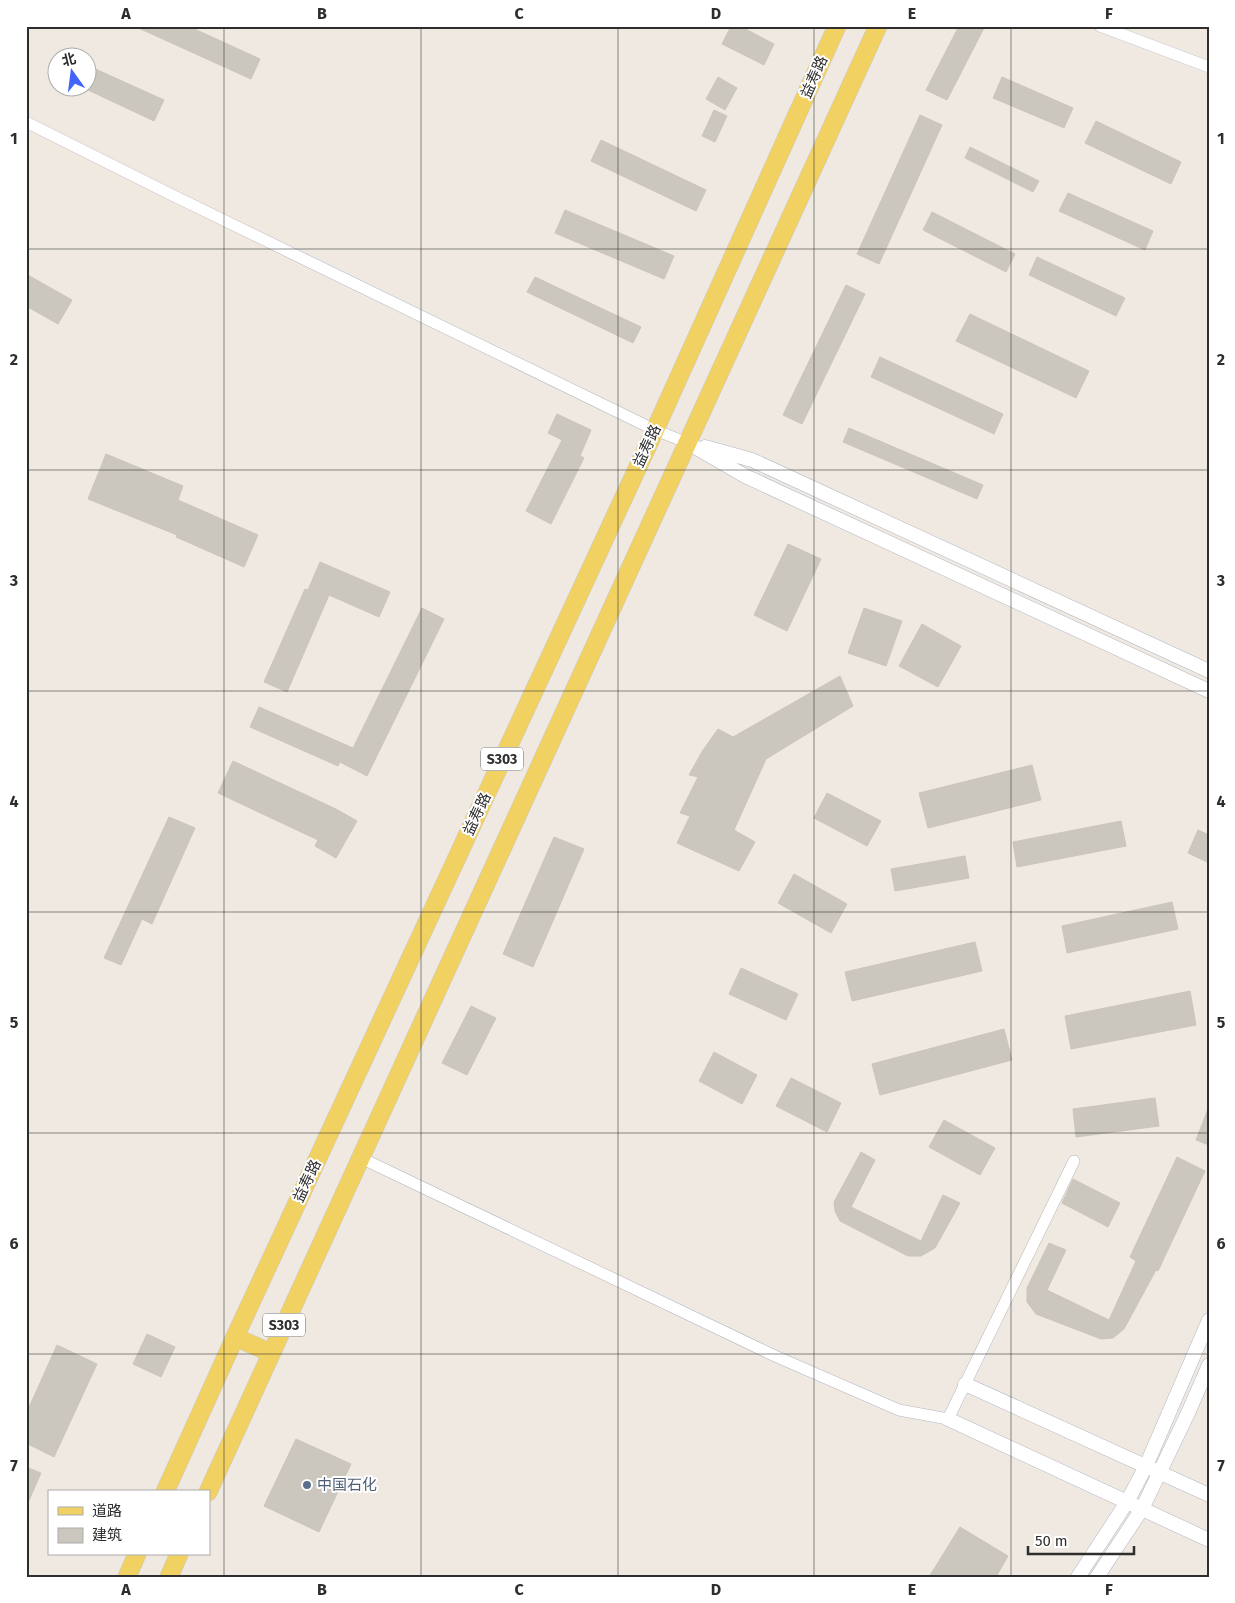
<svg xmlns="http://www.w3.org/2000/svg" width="1235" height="1603" viewBox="0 0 1235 1603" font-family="'Fira Sans','Noto Sans SC',sans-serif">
<rect width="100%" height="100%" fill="#efe9e1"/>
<path fill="#cbc7bf" stroke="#cbc5ba" d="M134 26H188L260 59 251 79Z
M731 26H740L774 44 764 65 722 44Z
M959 26H985L947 100 926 90Z
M91 67 164 100 154 121 88 90V75Z
M718 77 737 88 725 110 706 99Z
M1002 77 1073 108 1064 128 993 98Z
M714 110 727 116 715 142 702 136Z
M920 115 942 125 879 264 857 254Z
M1096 121 1181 162 1171 184 1085 143Z
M601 140 706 190 696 211 591 161Z
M970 147 1039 181 1033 192 965 158Z
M1068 193 1153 231 1145 250 1059 211Z
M565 210 674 256 664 279 555 233Z
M932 212 1015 254 1006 272 923 230Z
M1037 257 1125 298 1116 316 1029 275Z
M26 274 72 300 58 324 26 306Z
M535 277 641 327 633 343 527 292Z
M846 285 865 294 802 424 783 415Z
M970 314 1089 371 1076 398 956 341Z
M880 357 1003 414 994 434 871 377Z
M557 414 591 430 580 456 584 458 551 524 526 511 562 440 548 433Z
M849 428 983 485 977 499 843 442Z
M106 454 183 486 178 500 258 535 244 567 176 537 177 535 88 499Z
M788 544 821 559 787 631 754 615Z
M320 562 390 592 379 617 329 595 287 692 264 682 305 589 308 590Z
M422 608 444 619 367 776 340 762 338 766 250 727 259 707 353 748Z
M864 608 902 621 886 666 848 653Z
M922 624 961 646 938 687 899 666Z
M840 676 853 706 766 759 734 830 755 842 739 871 677 843 690 816 680 813 698 777 689 775 703 750 718 729 733 737Z
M233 761 336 809 357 821 336 858 315 846 318 840 218 793Z
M1032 765 1041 800 928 828 919 793Z
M827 793 881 821 867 846 814 818Z
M169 817 195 828 152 924 142 919 121 965 104 958Z
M1121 821 1126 846 1017 867 1013 842Z
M1198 830 1209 835V863L1188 853Z
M554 837 584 849 533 967 503 954Z
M965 856 969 878 895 891 891 869Z
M794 874 847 904 831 933 778 903Z
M1172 902 1178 929 1067 953 1062 926Z
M975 942 982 971 852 1001 845 972Z
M741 968 798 994 786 1020 729 994Z
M1190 991 1196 1025 1071 1049 1065 1016Z
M471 1006 496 1018 467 1075 442 1063Z
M1004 1029 1012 1060 880 1095 872 1064Z
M714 1052 757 1075 742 1104 699 1081Z
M791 1078 841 1103 827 1132 776 1106Z
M1155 1098 1159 1126 1076 1137 1073 1109Z
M1208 1109H1209V1145L1196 1140Z
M944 1120 995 1148 980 1175 929 1147Z
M861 1152 875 1160 851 1207 921 1241 943 1195 960 1203 935 1248 921 1256H908L840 1221 835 1211 834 1202Z
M1177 1157 1205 1171 1158 1271 1156 1270 1124 1329 1113 1338 1101 1339 1036 1314 1027 1302V1288L1049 1243 1066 1250 1047 1290 1109 1320 1136 1261 1130 1257Z
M1073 1179 1120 1203 1108 1227 1062 1203Z
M147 1334 175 1347 161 1377 133 1364Z
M57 1345 97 1364 54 1457 26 1443V1414Z
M296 1439 351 1464 319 1532 264 1506Z
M26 1467 41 1473 26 1507Z
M960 1527 1008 1556 996 1577H929Z"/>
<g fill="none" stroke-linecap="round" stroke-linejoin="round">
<defs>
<path id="minor" d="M1100 26 1209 67
M26 122 170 194 655 430 688 443
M361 1158 775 1356 899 1410 948 1419 1074 1161"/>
<path id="tertiary" d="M688 443 745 476 1209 691
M705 447 752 460 1209 671
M965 1384 1209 1495
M948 1419 1209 1540
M1078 1577 1127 1502 1146 1466 1209 1320
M1097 1577 1142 1509 1188 1413 1209 1365"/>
<path id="primary" d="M235 1337 271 1353
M165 1492 235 1337 655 430 837 26
M208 1492 878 26
M127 1577 137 1554
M169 1577 179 1554"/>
</defs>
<use href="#minor" stroke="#b4b7c1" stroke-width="12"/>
<use href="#tertiary" stroke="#b4b7c1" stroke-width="15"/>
<use href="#primary" stroke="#c9c9c9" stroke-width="19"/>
<use href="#minor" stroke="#fff" stroke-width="11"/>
<use href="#tertiary" stroke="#fff" stroke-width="14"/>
<use href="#primary" stroke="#f2d163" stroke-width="18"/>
</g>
<path fill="none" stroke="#2e2e2e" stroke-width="1" stroke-opacity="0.55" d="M224 26V1577M421 26V1577M618 26V1577M814 26V1577M1011 26V1577M26 249H1209M26 470H1209M26 691H1209M26 912H1209M26 1133H1209M26 1354H1209"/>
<circle fill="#5c6f8a" stroke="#fff" stroke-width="2" cx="307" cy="1485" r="5"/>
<g text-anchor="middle" stroke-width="4" stroke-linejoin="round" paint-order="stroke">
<g fill="#fff" stroke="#6d6d6d" stroke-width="1">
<rect x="481" y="747.5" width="42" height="23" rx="4"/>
<rect x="263" y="1313.5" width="42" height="23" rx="4"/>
</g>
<g font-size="14" font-weight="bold" fill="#2e2e2e">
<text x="502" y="764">S303</text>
<text x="284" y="1330">S303</text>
</g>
<g font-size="15" fill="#2e2e2e" stroke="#fff">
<text transform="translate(814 77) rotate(-66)" y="5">益寿路</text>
<text transform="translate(647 446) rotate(-65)" y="5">益寿路</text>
<text transform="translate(477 814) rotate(-65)" y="5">益寿路</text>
<text transform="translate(307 1181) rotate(-65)" y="5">益寿路</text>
</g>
<g font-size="15" fill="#4e5e75" stroke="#fff" text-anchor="start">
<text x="317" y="1490">中国石化</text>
</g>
</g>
<rect width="1235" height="1603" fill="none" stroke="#ffffff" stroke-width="55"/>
<rect x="48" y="1490" width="162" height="65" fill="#ffffff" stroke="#ababab"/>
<rect x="58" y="1507" width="25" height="8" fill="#f2d163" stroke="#ababab"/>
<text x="92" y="1516" font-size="15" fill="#2e2e2e">道路</text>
<rect x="58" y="1528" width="25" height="15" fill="#cbc7bf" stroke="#ababab"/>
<text x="92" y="1540" font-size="15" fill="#2e2e2e">建筑</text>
<g transform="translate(72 72) rotate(346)"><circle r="24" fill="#ffffff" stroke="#ababab"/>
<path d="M0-4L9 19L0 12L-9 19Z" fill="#4264fb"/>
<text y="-8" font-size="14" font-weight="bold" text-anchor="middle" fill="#2e2e2e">北</text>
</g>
<path d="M1028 1546v8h106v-8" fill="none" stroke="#2e2e2e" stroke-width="2.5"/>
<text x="1035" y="1546" font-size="15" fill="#2e2e2e" stroke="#ffffff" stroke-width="4" paint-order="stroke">50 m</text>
<rect x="28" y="28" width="1180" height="1548" fill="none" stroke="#2e2e2e" stroke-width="2"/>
<g font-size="16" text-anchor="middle" font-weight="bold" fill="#2e2e2e">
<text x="126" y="19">A</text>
<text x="322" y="19">B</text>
<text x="519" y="19">C</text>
<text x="716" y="19">D</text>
<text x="912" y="19">E</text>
<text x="1109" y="19">F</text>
<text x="14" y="144">1</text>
<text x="1221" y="144">1</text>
<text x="14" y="365">2</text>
<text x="1221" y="365">2</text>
<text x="14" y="586">3</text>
<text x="1221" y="586">3</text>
<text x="14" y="807">4</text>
<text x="1221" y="807">4</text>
<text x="14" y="1028">5</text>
<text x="1221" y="1028">5</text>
<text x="14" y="1249">6</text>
<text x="1221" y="1249">6</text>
<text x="14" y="1471">7</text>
<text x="1221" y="1471">7</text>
<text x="126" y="1595">A</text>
<text x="322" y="1595">B</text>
<text x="519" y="1595">C</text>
<text x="716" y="1595">D</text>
<text x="912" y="1595">E</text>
<text x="1109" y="1595">F</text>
</g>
</svg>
